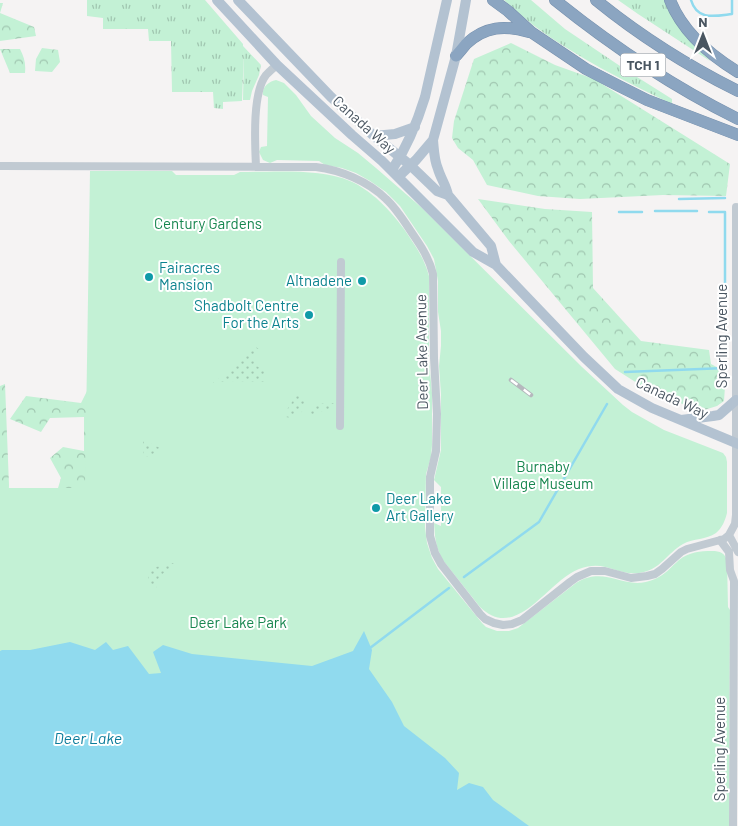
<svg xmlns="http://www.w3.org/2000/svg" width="738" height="826" viewBox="0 0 738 826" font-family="Barlow,sans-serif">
<defs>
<pattern id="grass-tufts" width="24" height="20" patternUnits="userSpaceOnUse" patternTransform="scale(1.25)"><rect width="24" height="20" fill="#c3f1d5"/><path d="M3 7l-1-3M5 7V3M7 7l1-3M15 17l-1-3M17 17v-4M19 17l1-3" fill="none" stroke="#a0c6b0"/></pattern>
<pattern id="forest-crowns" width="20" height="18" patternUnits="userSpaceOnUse" patternTransform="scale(1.25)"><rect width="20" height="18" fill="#c3f1d5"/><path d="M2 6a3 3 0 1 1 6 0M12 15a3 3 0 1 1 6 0" fill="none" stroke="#a0c6b0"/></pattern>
<pattern id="garden-dots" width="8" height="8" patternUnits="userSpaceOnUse" patternTransform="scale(1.25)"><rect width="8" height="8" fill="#c3f1d5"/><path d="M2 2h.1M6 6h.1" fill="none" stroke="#a0c6b0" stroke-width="1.8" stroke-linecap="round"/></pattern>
</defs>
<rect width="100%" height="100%" fill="#f5f3f3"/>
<path fill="url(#grass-tufts)" d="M87 0H205L243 44V46L261 65 259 75 252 91 250 100H243L244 50 242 101 223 102V109L214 108 213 92H172L171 41H149L148 29H103V18L87 16Z
M504 0H531L565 29 626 70 672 99V104C624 81 576 57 533 25 523 17 513 8 504 0Z
M618 0H664L679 27 710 61 638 14Z"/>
<path fill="url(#forest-crowns)" d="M0 3H3L0 13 34 27 36 36 0 41Z
M511 43 555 65 594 79 730 164 726 196 663 195 580 199 538 196 487 185 473 160 458 148 452 138 454 121 474 59Z
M42 48 58 50 60 62 52 72 35 71 36 59Z
M0 49H20C24 57 26 63 25 73H10Z
M478 199 545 209 592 212 593 288 641 341 709 350 711 364 726 372 724 401 717 406 704 410 690 407 648 390 615 369 509 241Z
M5 384 9 485 8 518 0 569V386Z
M87 391 94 412 101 518 0 581 55 498 61 478 50 458 63 447 84 451V417L50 418 41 432 10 419 26 396 81 403Z"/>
<path fill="#c3f1d5" d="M276 80 284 83 296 95 311 116 335 138 358 153 376 168 422 208 582 367 623 405 632 412 664 430 723 453 726 457 727 462V513C725 521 722 528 716 533 706 540 694 538 683 544 667 553 661 570 639 573 616 576 606 559 579 569 547 581 517 643 480 607L442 559 437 547 435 536 434 523 441 526V487L434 480 441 450V394L439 366 441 346V331L438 312V281L434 259 427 246 400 206 386 192 370 181 356 173 342 168 325 165 319 161 277 160 270 163 263 160 259 152 261 147 267 146 268 97 263 95C262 87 268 82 276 80Z
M90 171H172L176 175H234L240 172C271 172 321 168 350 181 371 190 390 210 404 229 414 244 424 257 429 276V361L432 393V445L431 457 426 474 425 527 427 543 432 558 438 569 482 623 486 627 497 631H509L518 628 576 583C607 564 624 593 655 579 665 575 671 567 679 560 689 552 700 551 712 551 720 551 725 553 727 561L728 607 730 610 729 826H0V488H85Z"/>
<path fill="url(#garden-dots)" d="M254 346 259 349 253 358 255 365 268 373 265 376 264 382 229 381 213 383 237 364Z
M297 394 309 402C301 413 297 421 283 416Z
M334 403V410L325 409 316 416 309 415 308 413 312 407V404Z
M143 440C150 442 156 447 163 449L144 458 143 448Z
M172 563H174L175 566 165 572 159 577 156 588 151 587 148 580 149 573 156 567Z"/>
<path fill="#90daee" d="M364 631 372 650 369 669 392 702 404 726 445 758 459 773 457 790 469 783 483 787 493 800 529 826H0V651L2 650H30L70 642 95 650 106 642 113 650 128 646 149 674 161 673 153 652 163 645 192 654 312 666 353 651Z"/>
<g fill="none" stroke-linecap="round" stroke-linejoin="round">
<path stroke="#90daee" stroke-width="2.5" d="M691 0C697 21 715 16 732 14V0
M679 199 725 198
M655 211H697
M619 212H642
M709 212H725V283
M625 372 726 368
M464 577 539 522 607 404
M370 648 449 588"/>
<defs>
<path id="highway" d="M493 0 508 11 531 32 586 69 619 86 647 100 738 135
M555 0C612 46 672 86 738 119
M596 0C639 35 688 66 738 91
M670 0C682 31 710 55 738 72
M456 56C459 52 463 48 466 44 485 26 505 25 529 32"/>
</defs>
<use href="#highway" stroke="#7690ad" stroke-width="12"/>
<path stroke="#c1cad2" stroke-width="8" d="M0 166 316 167C340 170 368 181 386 199 396 208 404 221 412 233 421 246 429 258 433 274L434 358 437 414 436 451 430 477V536L435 553 441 564 480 614 485 619 494 623 503 625 512 624 522 620 570 582 577 577 591 571H605L631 578 647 576 655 574 662 569 681 552 687 549 724 539 729 535 735 524 736 515V207
M256 167C255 144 252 93 266 75 269 72 273 68 277 65
M340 426 341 262
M729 535 738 552
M720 540 729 552 730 570 734 581 733 826"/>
<path stroke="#b3c2d1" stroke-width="10" d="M217 0 277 65 352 135 382 161 473 252 496 265 584 357 618 389 652 408 738 444
M238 0 331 97 374 136 410 165 437 191 448 195 491 246 496 265
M374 136 395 134 415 127
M433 140C434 150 434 160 438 169 441 179 446 185 448 195
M392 170C407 147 417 123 425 97L447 0
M399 176 416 160 433 140 456 56 466 0
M681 420 713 416 719 415 736 400"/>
<use href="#highway" stroke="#8ba5c1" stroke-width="11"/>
<defs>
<path id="rail" d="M511 380 531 395"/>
</defs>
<use href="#rail" stroke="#b5b8bd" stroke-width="4.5"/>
<use href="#rail" stroke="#fff" stroke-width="2.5" stroke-dasharray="8" stroke-linecap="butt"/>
</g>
<g fill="#0f9aa8" stroke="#fff" stroke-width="2">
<circle cx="149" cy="277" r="5"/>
<circle cx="362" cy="281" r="5"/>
<circle cx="309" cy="315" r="5"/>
<circle cx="376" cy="508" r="5"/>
</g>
<g text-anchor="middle" stroke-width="4" stroke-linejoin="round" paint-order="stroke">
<rect fill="#fff" stroke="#808990" stroke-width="1" x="620.5" y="53.5" width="45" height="23" rx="4"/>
<g font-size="14" font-weight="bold" fill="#4a5661">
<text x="643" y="70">TCH 1</text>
</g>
<g font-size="15" fill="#4a5661" stroke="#fff">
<text transform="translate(364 125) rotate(42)" y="5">Canada Way</text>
<text transform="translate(722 336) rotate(-90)" y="5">Sperling Avenue</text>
<text transform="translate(422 352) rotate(-91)" y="5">Deer Lake Avenue</text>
<text transform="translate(672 398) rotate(25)" y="5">Canada Way</text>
<text transform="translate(720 749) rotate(-90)" y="5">Sperling Avenue</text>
</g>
<g font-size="15" fill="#17864f" stroke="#fff">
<text x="208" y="229">Century Gardens</text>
<text x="543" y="472">Burnaby<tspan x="543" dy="17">Village Museum</tspan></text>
<text x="238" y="628">Deer Lake Park</text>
</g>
<g font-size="15" fill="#0d838f" stroke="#fff" text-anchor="start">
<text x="159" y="273">Fairacres<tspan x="159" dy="17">Mansion</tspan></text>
<text x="352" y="286" text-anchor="end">Altnadene</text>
<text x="299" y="311" text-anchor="end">Shadbolt Centre<tspan x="299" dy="17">For the Arts</tspan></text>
<text x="386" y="504">Deer Lake<tspan x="386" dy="17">Art Gallery</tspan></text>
</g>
<g font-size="16" font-style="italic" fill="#0c7c9b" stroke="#fff">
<text x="88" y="744">Deer Lake</text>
</g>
</g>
<g transform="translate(703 35)" stroke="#ffffff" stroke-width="4" paint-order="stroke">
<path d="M0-4L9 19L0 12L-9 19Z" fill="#4a5661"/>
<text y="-8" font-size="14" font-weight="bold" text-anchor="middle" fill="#4a5661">N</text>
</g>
</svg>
